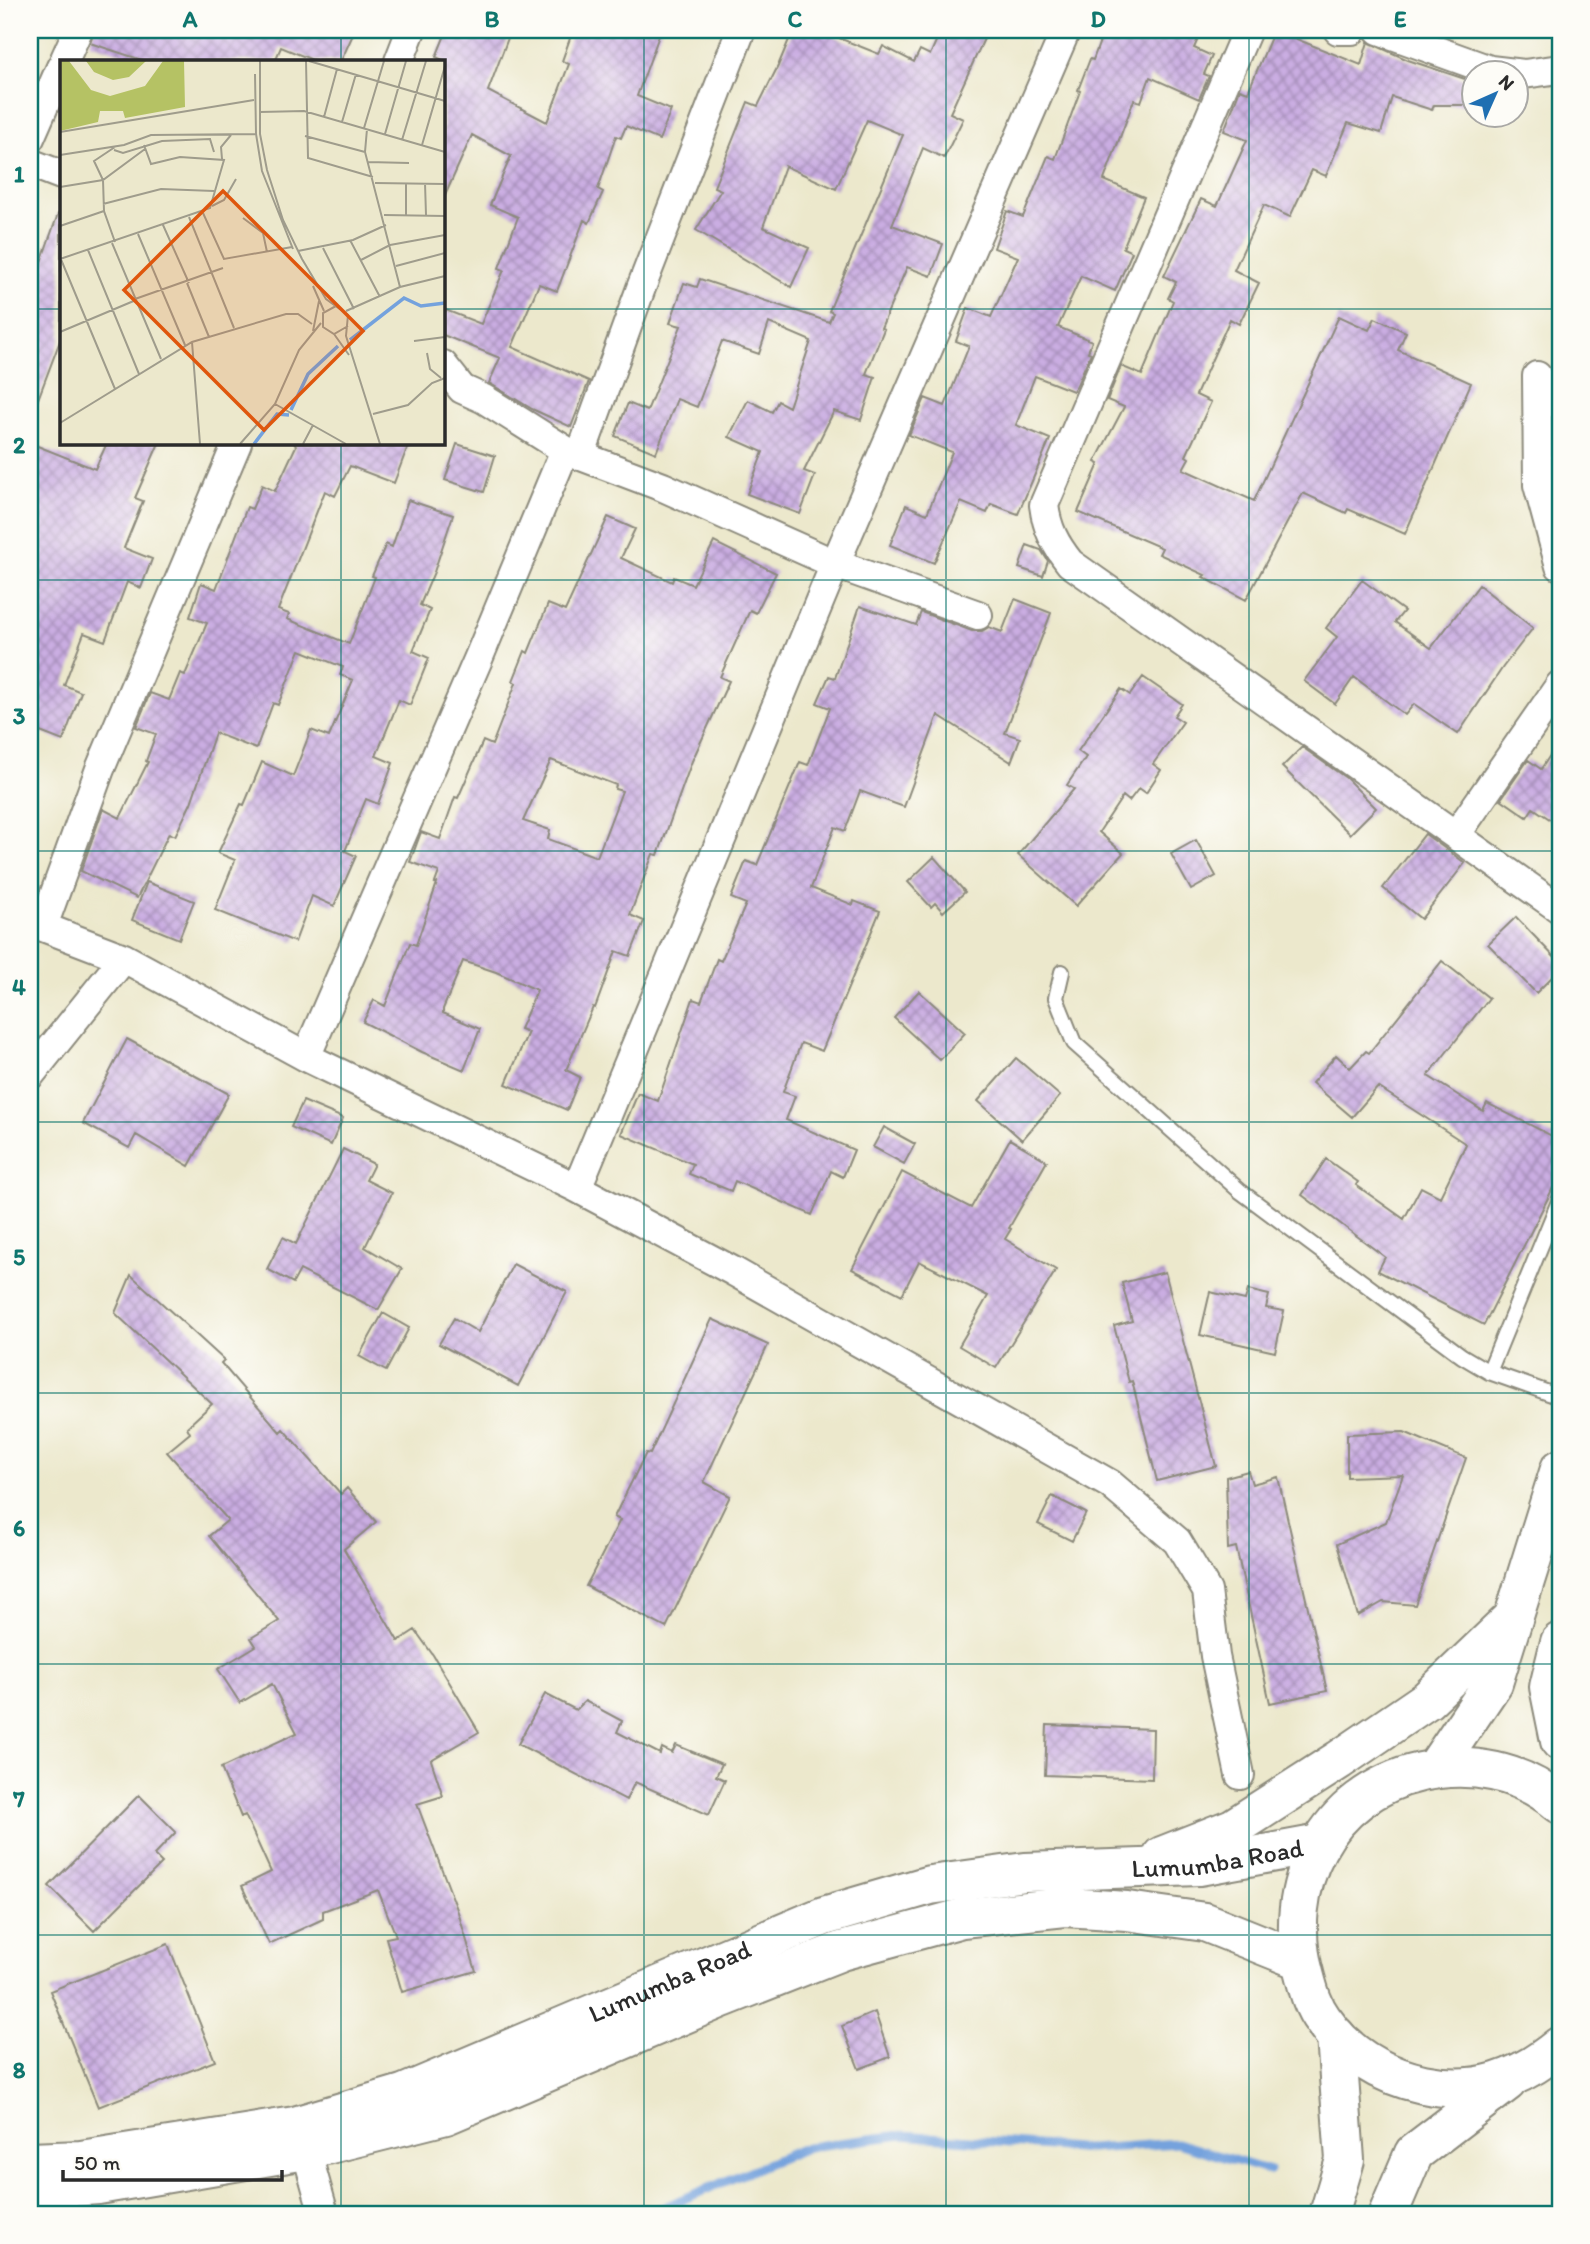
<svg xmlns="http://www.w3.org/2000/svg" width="1590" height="2244" viewBox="0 0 1590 2244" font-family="Itim,sans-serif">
<defs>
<pattern id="building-cross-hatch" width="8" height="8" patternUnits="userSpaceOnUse" patternTransform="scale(1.75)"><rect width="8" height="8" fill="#caade2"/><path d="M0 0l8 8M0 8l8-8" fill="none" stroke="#a48db7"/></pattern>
</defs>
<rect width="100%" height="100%" fill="#fdfcf7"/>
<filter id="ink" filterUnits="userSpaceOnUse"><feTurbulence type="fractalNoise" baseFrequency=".0143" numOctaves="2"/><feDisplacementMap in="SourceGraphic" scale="14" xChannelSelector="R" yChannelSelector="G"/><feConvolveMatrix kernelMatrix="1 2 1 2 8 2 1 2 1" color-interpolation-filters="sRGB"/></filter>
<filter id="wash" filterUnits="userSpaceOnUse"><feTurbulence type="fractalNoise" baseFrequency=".00686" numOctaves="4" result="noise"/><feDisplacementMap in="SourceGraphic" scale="28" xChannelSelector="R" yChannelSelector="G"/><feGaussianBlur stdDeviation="1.57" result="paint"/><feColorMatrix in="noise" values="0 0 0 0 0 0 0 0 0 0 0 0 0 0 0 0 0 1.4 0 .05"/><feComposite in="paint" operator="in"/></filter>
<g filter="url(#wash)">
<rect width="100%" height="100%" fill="#ece8cc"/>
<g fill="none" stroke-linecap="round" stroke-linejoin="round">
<path stroke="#74a2dd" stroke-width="9" d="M648 2214 807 2147 902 2135 1090 2149 1177 2143 1270 2171"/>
</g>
<g id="blocks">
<path fill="url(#building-cross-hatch)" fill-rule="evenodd" d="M94 30H355L341 61H315L281 47 275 61H145L90 43Z
M447 30H511L488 91 547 122 569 64 562 61 573 30H661L637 96 671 110 659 140 626 126 621 138 616 136 598 189 603 192 589 223 584 220 557 291 539 284 512 347 589 381 571 427 532 409 489 383 500 358 443 335V309L481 324 504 270 499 268 518 217 490 205 511 156 472 135 443 200V60L436 57Z
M793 30H819L879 54 883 46 914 62 920 50 930 55 941 30H988L950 113 963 119 944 158 923 148 892 225 943 244 931 276 907 267 881 328 884 329 866 374 875 377 861 420 834 411 804 471 815 475 800 514 747 494 763 452 729 437 748 400 772 412 778 401 789 407 811 341 769 323 759 354 722 341 697 407 677 399 656 453 615 436 628 403 647 411 681 326 670 323 684 283 697 287 700 279 829 322 833 313 829 311 903 135 867 120 836 189 785 166 763 227 809 248 791 287 696 230 721 190 714 187 748 102 758 106 778 66Z
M1104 30H1202L1194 48 1212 56 1204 74 1209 76 1199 99 1150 77 1141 102 1134 100 1104 180 1144 197 1123 248 1132 252 1115 291 1081 276 1058 327 1092 341 1088 352 1091 353 1076 387 1073 391 1035 376 1016 425 1050 439 1018 514 991 504 987 513 961 502 934 563 890 545 906 505 927 514 952 452 909 435 925 398 945 406 969 346 956 341 968 308 991 317 1018 257 994 248 1007 211 1023 217 1048 156 1055 159 1080 91 1078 90 1090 59 1093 60Z
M1274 30 1361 65 1368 42 1408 60 1474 82V105H1434L1432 110 1392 97 1381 133 1348 123 1326 176 1312 170 1290 217 1264 205 1234 270 1259 283 1239 324 1230 319 1196 395 1211 402 1186 456 1189 458 1183 469 1254 501 1339 316 1369 330 1375 318 1406 332 1398 350 1471 383 1405 534 1348 509 1346 513 1303 493 1246 600 1203 577 1205 575 1159 554 1162 548 1078 512 1099 464 1095 462 1124 407 1107 400 1121 366 1142 375 1173 301 1168 298 1176 282 1164 276 1201 199 1217 206 1247 140 1224 131 1240 89 1248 92Z
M58 214H61V338L32 415 30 414V270L37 273Z
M30 443 95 469 107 443H159L135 498 143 501 124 548 152 559 141 588 127 582 105 641 84 633 64 685 81 692 63 741 30 728Z
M294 443H409L394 483 350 466 335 496 325 491 278 610 289 614 287 619 349 644 375 577 372 576 386 544 392 547 408 500 453 515 434 572 420 605 430 610 413 651 429 658 410 705 399 700 376 756 393 763 378 804 366 799 345 851 356 856 334 906 312 896 295 942 215 910 235 860 218 853 241 804 244 805 262 762 293 776 311 730 329 737 353 680 340 675 343 667 300 650 278 705 273 703 256 749 215 733 191 803 175 836 169 833 137 898 81 871 103 809 120 818 148 762 146 761 156 734 136 727 150 693 169 700 180 673 185 675 207 623 190 617 201 583 216 589 247 507 252 509 262 485 275 491 296 446Z
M457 444 495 456 484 492 445 480Z
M608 517 635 529 621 558 672 582 674 577 693 585 714 542 776 573 756 613 750 610 720 677 729 681 692 761 658 855 653 854 630 915 644 921 630 956 616 951 595 1008 593 1007 566 1070 580 1077 567 1110 506 1084 528 1032 520 1029 537 990 496 972 463 961 443 1009V1013L480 1029 464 1070 422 1052 363 1022 374 1000 385 1006 410 943 416 945 437 883H435L439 872 410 862 421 832 440 839 455 797 458 798 483 741 492 745 516 683 513 681 525 651 528 653 548 604 565 611ZM551 760 616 785 615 789 622 791 597 857 548 839 550 830 523 821Z
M1027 545 1041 550 1048 561 1043 576 1019 568Z
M1362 580 1404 611 1395 622 1431 648 1479 585 1533 628 1503 667 1458 734 1414 704 1405 715 1354 677 1335 704 1304 681 1337 637 1326 628Z
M1015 599 1051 613 1005 733 1020 738 1011 762 938 715 904 807 860 791 845 831 835 827 811 888 853 905 854 901 880 911 822 1051 801 1043 783 1092 795 1096 786 1120 854 1150 843 1177 831 1171 812 1215 735 1181 731 1191 689 1174 693 1164 621 1134 638 1093 658 1101 693 999 701 1002 717 959 721 961 746 904 731 898 746 861 757 865 800 762 808 765 830 708 817 703 829 676 835 678 860 606 916 625 921 612 972 631H982L989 627 1002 632Z
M1143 677 1182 704 1174 716 1183 722 1153 764 1161 770 1146 793 1139 788 1129 801 1123 796 1099 832 1123 853 1076 906 1018 855 1074 789 1067 785 1086 757 1078 751 1121 689 1130 695Z
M1560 740V826L1533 808 1527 817 1501 799 1528 760 1541 769Z
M1302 747 1346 778 1376 808 1350 834 1282 767Z
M1425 834 1465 863 1421 919 1383 888Z
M1196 840 1216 876 1191 890 1171 854Z
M934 857 965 892 943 912 935 903 931 907 908 882Z
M147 882 194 901 179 939 132 920Z
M1516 917 1560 963V969L1536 993 1488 944Z
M1442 961 1489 998 1428 1076 1483 1111 1487 1103 1560 1140V1174L1484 1325 1378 1271 1385 1257 1302 1195 1326 1159 1358 1182 1356 1185 1404 1219 1421 1187 1440 1197 1466 1144 1378 1087 1352 1117 1312 1083 1336 1055 1350 1068 1366 1051 1369 1053Z
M919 991 965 1033 940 1060 894 1018Z
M127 1039 229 1094 189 1166 136 1135 129 1148 83 1123Z
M1016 1058 1060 1096 1022 1140 978 1101Z
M303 1101 343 1118 331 1145 291 1127Z
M884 1127 915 1144 904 1164 873 1147Z
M1010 1139 1047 1161 1009 1228 1011 1229 1005 1239 1056 1270 996 1368 959 1346 988 1296 919 1261 902 1295 852 1269 902 1172 971 1208Z
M343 1149 374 1164 366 1180 392 1193 365 1247 402 1269 378 1310 300 1270 293 1283 267 1269 283 1237 296 1244Z
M513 1264 567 1292 518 1386 439 1344 454 1318 478 1332Z
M1165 1272 1216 1466 1157 1481 1132 1381 1129 1382 1114 1326 1132 1321 1122 1283Z
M131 1275 224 1360 221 1363 280 1432 283 1429 341 1494 347 1488 376 1522 344 1549 398 1641 415 1630 433 1655 479 1732 431 1760 443 1796 417 1804 458 1912 476 1971 402 1992 386 1938 396 1936 378 1890 323 1911V1919L269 1944 242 1886 271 1872 245 1815 241 1817 221 1768 297 1733 272 1684 240 1703 218 1669 256 1646 251 1638 279 1621 209 1536 228 1520 167 1452 190 1433 187 1427 212 1404 115 1313Z
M1248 1290 1269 1295 1266 1308 1284 1311 1275 1352 1200 1335 1210 1292 1245 1300Z
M383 1313 409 1328 386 1371 359 1356Z
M712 1319 768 1345 704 1482 730 1496 666 1628 586 1586 620 1520 614 1517 646 1453 650 1454Z
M1404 1432 1466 1458 1415 1605 1383 1602 1358 1616 1337 1544 1386 1522 1403 1475 1347 1477V1434Z
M1248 1471 1252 1484 1278 1477 1327 1691 1270 1703 1236 1547 1228 1549 1226 1477Z
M1052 1496 1086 1513 1072 1541 1038 1524Z
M545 1694 576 1710 585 1701 622 1721 617 1732 660 1754 662 1748 672 1753 676 1745 722 1764 716 1776 725 1780 709 1815 635 1782 626 1800 518 1744Z
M1047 1725 1153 1729 1152 1779 1045 1775Z
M139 1795 176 1832 154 1855 162 1863 94 1931 49 1886Z
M168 1944 215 2061 98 2107 50 1991Z
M875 2012 890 2057 859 2069 842 2026Z"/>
</g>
</g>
<g filter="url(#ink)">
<use href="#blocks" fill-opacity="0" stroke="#8c8a7c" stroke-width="2"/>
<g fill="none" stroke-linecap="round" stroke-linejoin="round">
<defs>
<path id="lane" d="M1062 972 1056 998 1074 1043 1240 1191 1462 1356 1489 1372 1560 1397
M1489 1372 1560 1199"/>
<path id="street" d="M1247 30 1044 505C1047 529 1055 544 1070 563L1560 909
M1338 30H1352
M1379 30 1490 70 1524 74 1560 69
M64 61 78 30
M399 61 411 30
M30 138 61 67
M30 163 61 175
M443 365 462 389 484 399 565 450 663 487 835 564 978 615
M1537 376 1538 485 1560 566
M580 456 641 288 741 30
M1456 835 1560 685
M30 922 124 958 306 1057 577 1188 733 1271 1110 1484 1177 1541 1207 1591 1215 1656 1240 1775
M43 926 100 769 237 443
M306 1057 479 657 565 450
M30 1075 124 958
M577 1188 835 564 1066 30
M299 2135 306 2150 324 2214"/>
<g id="primary">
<path d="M1560 1642 1549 1687 1560 1741"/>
<path d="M1435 1769 1493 1683 1560 1469"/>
<path d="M1560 1804C1521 1771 1470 1761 1421 1772 1326 1793 1279 1887 1305 1977 1309 1992 1313 2007 1323 2020 1347 2055 1383 2075 1423 2084 1477 2095 1519 2080 1560 2046"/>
<path d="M1162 1856 1233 1828 1339 1760 1427 1700 1512 1619"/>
<path id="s1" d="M30 2162 81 2160 295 2126 403 2094 824 1916 930 1885 1025 1872 1199 1866 1320 1844"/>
<path d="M30 2190 98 2185 306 2150 446 2115 722 1998 841 1951 962 1918 1065 1907 1127 1911 1205 1922 1300 1960"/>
<path d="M1329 2214 1345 2160 1336 2036"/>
<path d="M1388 2214 1414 2153 1507 2082"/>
</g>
</defs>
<use href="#lane" stroke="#8c8a7c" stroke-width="18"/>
<use href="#street" stroke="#8c8a7c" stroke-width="32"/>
<use href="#primary" stroke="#8c8a7c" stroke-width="42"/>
<use href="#lane" stroke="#fff" stroke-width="14"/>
<use href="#street" stroke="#fff" stroke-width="28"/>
<use href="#primary" stroke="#fff" stroke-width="38"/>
</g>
</g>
<path fill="none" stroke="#0f766e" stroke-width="2" stroke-opacity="0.55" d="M341 30V61M644 30V2214M946 30V2214M1249 30V2214M30 309H61M443 309H1560M341 443V2214M30 580H1560M30 851H1560M30 1122H1560M30 1393H1560M30 1664H1560M30 1935H1560"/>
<g text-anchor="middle" stroke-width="5" stroke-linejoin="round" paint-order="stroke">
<g font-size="26" fill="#2b2b2b" stroke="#fdfcf7">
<text dy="9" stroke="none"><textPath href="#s1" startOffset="1237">Lumumba Road</textPath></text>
<text dy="9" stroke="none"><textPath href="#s1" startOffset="670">Lumumba Road</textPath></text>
</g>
</g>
<g transform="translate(60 60)">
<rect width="385" height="385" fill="#ece8cc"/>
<path d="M0 1H9L31 30 50 36 85 26 103 1H124L125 47 65 58 63 51H40L38 62 0 71ZM26 1H86L69 17 53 20 34 12Z" fill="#b5c264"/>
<path fill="none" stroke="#74a2dd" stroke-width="3.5" d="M290 280 344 238 361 246 385 243M231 350 248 314 278 286M194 384 217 354 229 355"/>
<path fill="none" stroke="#9f9c8c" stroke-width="2" d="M200 1V74L207 110 223 160 242 199 266 239 288 255 286 276 320 384M246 1 248 98 313 117M249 1 385 41M195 14 196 74 202 111 233 189M200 52 244 51 385 92M264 57 277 9M282 62 296 14M304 68 324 1M307 69 305 92 340 227M0 72 194 40M325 74 346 1M245 76 305 92M342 80 366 1M362 85 385 6M55 87 34 101 43 120 44 151 55 182M54 90 63 93 102 81 150 79 154 92M0 95 64 85 91 75 196 74M162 99 161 87 171 75M308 102 349 103M315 123 385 124M365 123 366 155M0 127 43 120 85 89M43 144 101 129 154 131M152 146 164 140 176 119M143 153 164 199 232 187M324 155 385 156M346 155V123M129 157 174 268M183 158 203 173 207 192M103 165 129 223M0 166 44 151M78 174 125 285M290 180 320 237M52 183 101 299M330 185 385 175M263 188 294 249M28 190 79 314M238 191 293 180 326 165M0 197 55 329M0 199 150 148 164 100 120 97 91 104 84 85M301 200 330 185M336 206 385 193M127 223 149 277M253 226 264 251M75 239 163 208M276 246 263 253V267L274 274 288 266M286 251 340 227 385 216M253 271 259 241M0 272 76 240M274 274 289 295M354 281 385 277M132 282 140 384M367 293 370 309 381 318M215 344 286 384M313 354 348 345 372 323 385 318M0 363 132 282 226 254H238L252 264M180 384 215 344 239 290 261 263M243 384 253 365"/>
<path fill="#df570e" fill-opacity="0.15" stroke="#df570e" stroke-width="3.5" d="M163 131 303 271 204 370 64 230Z"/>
<rect width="385" height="385" fill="none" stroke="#2b2b2b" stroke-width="3.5"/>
</g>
<rect width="1590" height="2244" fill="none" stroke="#fdfcf7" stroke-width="77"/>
<g transform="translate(1495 94) rotate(45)"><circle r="33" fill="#fdfcf7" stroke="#a9a8a5" stroke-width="2"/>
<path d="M0-5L12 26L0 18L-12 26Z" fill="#1f6fb2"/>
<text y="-10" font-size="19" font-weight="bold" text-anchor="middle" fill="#2b2b2b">N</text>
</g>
<path d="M63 2170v10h219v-10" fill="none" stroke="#2b2b2b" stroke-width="3.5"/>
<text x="74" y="2170" font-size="21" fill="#2b2b2b" stroke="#fdfcf7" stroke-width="5" paint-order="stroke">50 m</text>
<rect x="38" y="38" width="1514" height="2168" fill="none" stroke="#0f766e" stroke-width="2.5"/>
<g font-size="23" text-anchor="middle" font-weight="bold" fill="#0f766e">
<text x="190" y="27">A</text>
<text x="492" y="27">B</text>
<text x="795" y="27">C</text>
<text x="1098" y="27">D</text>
<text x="1400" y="27">E</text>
<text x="19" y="182">1</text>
<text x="19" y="453">2</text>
<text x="19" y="724">3</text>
<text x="19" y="995">4</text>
<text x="19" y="1265">5</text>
<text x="19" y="1536">6</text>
<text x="19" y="1807">7</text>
<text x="19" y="2078">8</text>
</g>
</svg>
